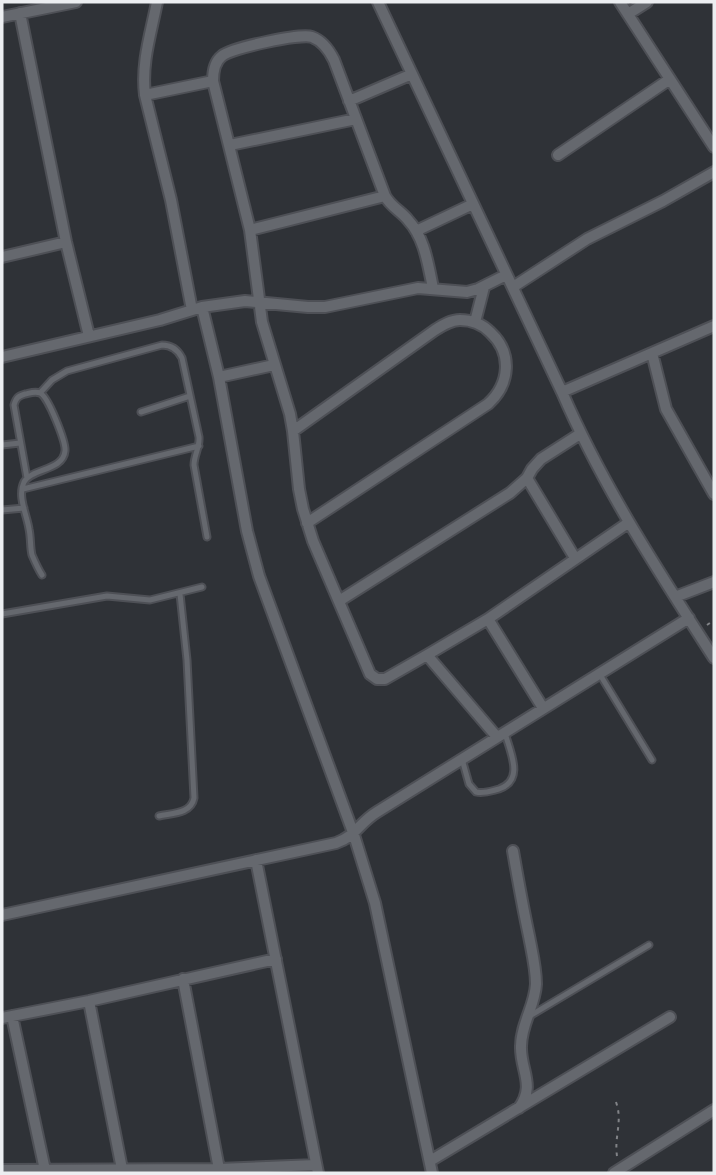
<svg xmlns="http://www.w3.org/2000/svg" width="716" height="1175" viewBox="0 0 716 1175" font-family="'Times New Roman',serif">
<rect width="100%" height="100%" fill="#2f3237"/>
<g fill="none" stroke-linecap="round" stroke-linejoin="round">
<defs>
<path id="lane" d="M40 393 52 380 67 371 162 345C172 345 178 350 182 358L199 437C200 447 194 455 194 465L207 537
M141 412 190 396
M2 445 20 443
M27 478 14 405C16 398 18 396 25 394 30 393 35 391 40 393 48 396 66 442 65 451 63 471 32 468 24 482 17 496 27 515 29 529 31 538 30 547 32 555 35 562 38 569 42 575
M23 489 199 446
M2 510 24 508
M2 614 107 596 150 600 202 587
M599 673 652 760
M462 759 469 784 476 792C484 794 491 791 499 789 525 780 510 752 505 733
M159 816C172 813 191 814 194 798L187 660 180 594
M528 1017 649 945"/>
<path id="street" d="M157 2C151 33 141 63 145 95L171 200 192 310
M378 2 562 392C603 487 659 572 714 658
M620 2 714 147
M20 13 66 242 89 336
M628 14 647 2
M2 17 76 2
M145 95 213 81
M349 101 412 74
M230 145 356 119
M558 155 670 79
M250 230 385 196
M416 231 473 204
M2 257 66 242
M513 287 587 239 663 201 714 172
M433 288C428 265 425 238 408 220 401 211 391 207 385 196L334 60C329 50 323 41 312 37 301 33 231 48 222 56 214 62 213 72 213 81L250 230 262 322 290 414 293 431 299 489 303 509 313 541 370 674 377 679H385L427 655 488 619 628 523
M202 307 219 377 247 531 259 576 354 835 375 903 432 1173
M475 322 484 287
M652 353 666 409 714 494
M2 357 160 320 202 307 245 301 308 307H325L418 288 467 292 478 289 506 275
M219 377 274 365
M562 392 714 326
M293 431 435 330C443 325 451 320 460 320 471 320 482 324 490 332 513 353 510 384 488 404L307 523
M527 478 575 558
M675 597 714 582
M339 601 510 493 527 478 532 469 541 459 580 434
M488 619 543 708
M427 655 497 737
M513 851C518 880 523 908 529 936 532 952 536 968 536 984 535 1006 521 1024 521 1046 520 1070 536 1085 519 1108
M256 860 318 1173
M2 915 336 843C356 836 359 823 377 812L689 618
M183 979 219 1169
M89 1001 122 1169
M12 1016 45 1170
M2 1018 89 1001 276 959
M430 1161 670 1017
M2 1170 219 1169 316 1165
M614 1173 714 1110"/>
</defs>
<use href="#lane" stroke="#4e5056" stroke-width="9"/>
<use href="#street" stroke="#4e5056" stroke-width="14"/>
<path stroke="#818387" stroke-width="2" stroke-dasharray="3.5 5" stroke-linecap="butt" d="M707 625 714 620
M616 1102C623 1122 614 1136 617 1156"/>
<use href="#lane" stroke="#65686e" stroke-width="5"/>
<use href="#street" stroke="#65686e" stroke-width="10"/>
</g>
<rect width="716" height="1175" fill="none" stroke="#eceef1" stroke-width="7"/>
</svg>
